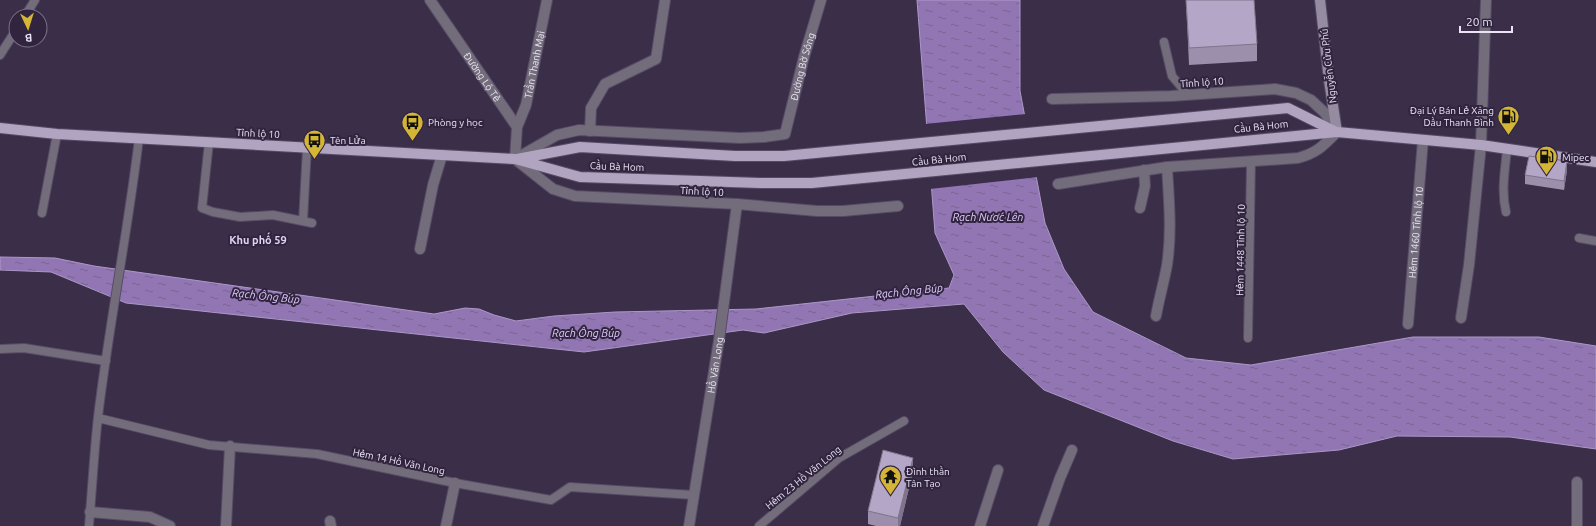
<svg xmlns="http://www.w3.org/2000/svg" width="1596" height="526" viewBox="0 0 1596 526" font-family="Ubuntu,sans-serif">
<defs>
<pattern id="water-ripples" width="26" height="14" patternUnits="userSpaceOnUse"><rect width="26" height="14" fill="#9276b4"/><path d="M2 4q2-2 4 0t4 0M15 11q2-2 4 0t4 0" fill="none" stroke="#77648f"/></pattern>
</defs>
<rect width="100%" height="100%" fill="#3a2e49"/>
<path fill="url(#water-ripples)" stroke="#ad97c8" d="M917 0H1020V91L1045 223 1064 269 1093 312 1186 358 1251 365 1413 337H1539L1596 346V449L1510 437 1397 436 1339 450 1233 459 1173 441 1044 390 1003 352 964 304 852 313 764 333 743 330 584 352 126 303 51 272 0 270V257L55 258 94 266 434 314 465 308 479 309 494 315 516 321 554 316 615 312 756 309 949 288 954 275 935 233Z"/>
<path fill="#3a2e49" d="M1026 114 1038 177 930 189 925 124Z"/>
<g fill="none" stroke-linecap="round" stroke-linejoin="round">
<defs>
<path id="service" d="M25 16 35 0
M1164 42 1172 76 1188 95
M0 55 16 30
M209 142 202 208 213 212 240 217 273 215 312 223
M1506 212C1501 191 1505 170 1507 149
M42 213 57 134
M303 221 307 148
M1579 238 1596 241
M1248 338 1251 161
M0 349 24 348 106 361
M98 418 209 445 317 454 455 483 551 500 570 487 693 495
M89 526C92 490 94 453 98 417 109 324 128 232 139 138
M759 526 839 458 904 421"/>
<g id="minor">
<path id="s1" d="M430 0 517 127 515 159"/>
<path d="M1052 99 1171 96 1275 89 1296 93 1311 100 1325 113 1337 132C1323 146 1317 153 1298 158L1167 167 1058 184"/>
<path id="s2" d="M517 127 526 105 547 0"/>
<path d="M590 131 591 108 605 84 656 59 665 0"/>
<path id="s3" d="M515 159 557 135 579 130 740 138 764 137 785 134 804 57 821 0"/>
<path d="M515 159 553 189 575 196 737 204 817 211H843L898 206"/>
<path d="M1140 208 1145 186 1144 170"/>
<path d="M420 249 433 185 442 155"/>
<path d="M1156 316C1159 299 1164 282 1167 265 1172 233 1169 200 1167 167"/>
<path d="M1461 318 1469 265 1481 145 1486 0"/>
<path id="s4" d="M1408 324 1423 140"/>
<path d="M90 512 150 517 170 526"/>
<path d="M330 521 331 526"/>
<path d="M226 526 230 446"/>
<path d="M446 526 455 483"/>
<path id="s5" d="M689 526 719 340 737 204"/>
<path d="M980 526 998 470"/>
<path d="M1043 526 1060 478 1072 450"/>
<path d="M1577 526V482"/>
</g>
<path id="secondary" d="M1320 0 1329 80 1337 132"/>
<path id="primary" d="M0 128 57 134 515 159 580 177 760 183H812L1337 132 1481 145 1596 162
M517 159 580 147 735 156H784L1288 108 1336 132"/>
</defs>
<use href="#service" stroke="#564b65" stroke-width="10"/>
<use href="#minor" stroke="#564b65" stroke-width="12"/>
<use href="#secondary" stroke="#564b65" stroke-width="12"/>
<use href="#primary" stroke="#564b65" stroke-width="12"/>
<use href="#service" stroke="#736d7b" stroke-width="8"/>
<use href="#minor" stroke="#736d7b" stroke-width="10"/>
<use href="#secondary" stroke="#968ca2" stroke-width="10"/>
<use href="#primary" stroke="#b0a4c0" stroke-width="10"/>
</g>
<path fill="#9b8fab" d="M1186 0H1254L1257 44V61L1189 65Z
M1567 170 1564 190 1525 184V175Z
M913 471 900 526H876L868 524V511Z"/>
<path fill="#7e748b" d="M1567 161V170L1564 190V181Z
M913 458V471L900 526H898V518Z"/>
<path fill="#b4a6c7" stroke="#7e748b" d="M1186 0H1254L1257 44 1189 48Z
M1529 156 1567 161 1564 181 1525 175Z
M883 450 913 458 898 518 868 511Z"/>
<defs>
<symbol id="fuel-pin" viewBox="-11 -11 22 30"><path d="M0 17L-7.5 6A9.5 9.5 0 1 1 7.5 6Z" fill="#d5b535" stroke="#30243e"/><path d="M-5.5-6h7V0h2V4h1.3V-2.5L3-4.5l.8-.8L6-3V5H2.5V1h-1V6h-7ZM-4.2-4.7v3.2H.2V-4.7Z" fill="#111"/></symbol>
<symbol id="bus-pin" viewBox="-11 -11 22 30"><path d="M0 17L-7.5 6A9.5 9.5 0 1 1 7.5 6Z" fill="#d5b535" stroke="#30243e"/><path d="M-5-6H5V4H4V6H2V4H-2V6H-4V4H-5ZM-3.5-4V0h7V-4ZM-3.5 1.2v1.5H-2V1.2ZM2 1.2v1.5H3.5V1.2Z" fill="#111"/></symbol>
<symbol id="temple-pin" viewBox="-11 -11 22 30"><path d="M0 17L-7.5 6A9.5 9.5 0 1 1 7.5 6Z" fill="#d5b535" stroke="#30243e"/><path d="M0-6L5-2H3V0L6.5 2.5H4V6H1.5V3h-3V6H-4V2.5H-6.5L-3 0V-2H-5Z" fill="#111"/></symbol>
</defs>
<g fill-rule="evenodd">
<use href="#fuel-pin" x="1496" y="104" width="25" height="34"/>
<use href="#bus-pin" x="400" y="110" width="25" height="34"/>
<use href="#bus-pin" x="302" y="128" width="25" height="34"/>
<use href="#fuel-pin" x="1534" y="144" width="25" height="34"/>
<use href="#temple-pin" x="878" y="464" width="25" height="34"/>
</g>
<g text-anchor="middle" stroke-width="4" stroke-linejoin="round" paint-order="stroke">
<g font-size="10" fill="#ebe4f5" stroke="#30243e">
<text dy="4" stroke="none"><textPath href="#s2" startOffset="65">Trần Thanh Mại</textPath></text>
<text transform="translate(1328 66) rotate(-97)" y="4">Nguyễn Cửu Phú</text>
<text dy="4" stroke="none"><textPath href="#s3" startOffset="347">Đường Bờ Sông</textPath></text>
<text dy="4" stroke="none"><textPath href="#s1" startOffset="93">Đường Lộ Tẻ</textPath></text>
<text transform="translate(1202 82) rotate(-4)" y="4">Tỉnh lộ 10</text>
<text transform="translate(1261 126) rotate(-6)" y="4">Cầu Bà Hom</text>
<text transform="translate(258 133) rotate(3)" y="4">Tỉnh lộ 10</text>
<text transform="translate(939 159) rotate(-6)" y="4">Cầu Bà Hom</text>
<text transform="translate(617 166) rotate(2)" y="4">Cầu Bà Hom</text>
<text transform="translate(702 191) rotate(3)" y="4">Tỉnh lộ 10</text>
<text dy="4" stroke="none"><textPath href="#s4" startOffset="92">Hẻm 1460 Tỉnh lộ 10</textPath></text>
<text transform="translate(1240 250) rotate(-89)" y="4">Hẻm 1448 Tỉnh lộ 10</text>
<text dy="4" stroke="none"><textPath href="#s5" startOffset="163">Hồ Văn Long</textPath></text>
<text transform="translate(399 461) rotate(12)" y="4">Hẻm 14 Hồ Văn Long</text>
<text transform="translate(803 477) rotate(-39)" y="4">Hẻm 23 Hồ Văn Long</text>
</g>
<g font-size="10" fill="#ebe4f5" stroke="#30243e" text-anchor="start">
<text x="1494" y="114" text-anchor="end">Đại Lý Bán Lẻ Xăng<tspan x="1494" dy="12">Dầu Thanh Bình</tspan></text>
<text x="428" y="126">Phòng y học</text>
<text x="330" y="144">Tên Lửa</text>
<text x="1562" y="161">Mipec</text>
<text x="906" y="475">Đình thần<tspan x="906" dy="12">Tân Tạo</tspan></text>
</g>
<g font-size="11" font-style="italic" fill="#e0c9fd" stroke="#30243e">
<text x="988" y="221">Rạch Nước Lên</text>
<text transform="translate(909 291) rotate(-6)" y="4">Rạch Ông Búp</text>
<text transform="translate(266 296) rotate(6)" y="4">Rạch Ông Búp</text>
<text x="586" y="337">Rạch Ông Búp</text>
</g>
<g font-size="11" font-weight="bold" fill="#e1d2f4" stroke="#30243e">
<text x="258" y="244">Khu phố 59</text>
</g>
</g>
<g transform="translate(28 28) rotate(176)"><circle r="19" fill="#30243e" stroke="#7b7187"/>
<path d="M0-3L7 15L0 10L-7 15Z" fill="#d5b535"/>
<text y="-6" font-size="11" font-weight="bold" text-anchor="middle" fill="#ebe4f5">B</text>
</g>
<path d="M1460 26v6h52v-6" fill="none" stroke="#ebe4f5" stroke-width="2"/>
<text x="1466" y="26" font-size="12" fill="#ebe4f5" stroke="#30243e" stroke-width="3" paint-order="stroke">20 m</text>
</svg>
